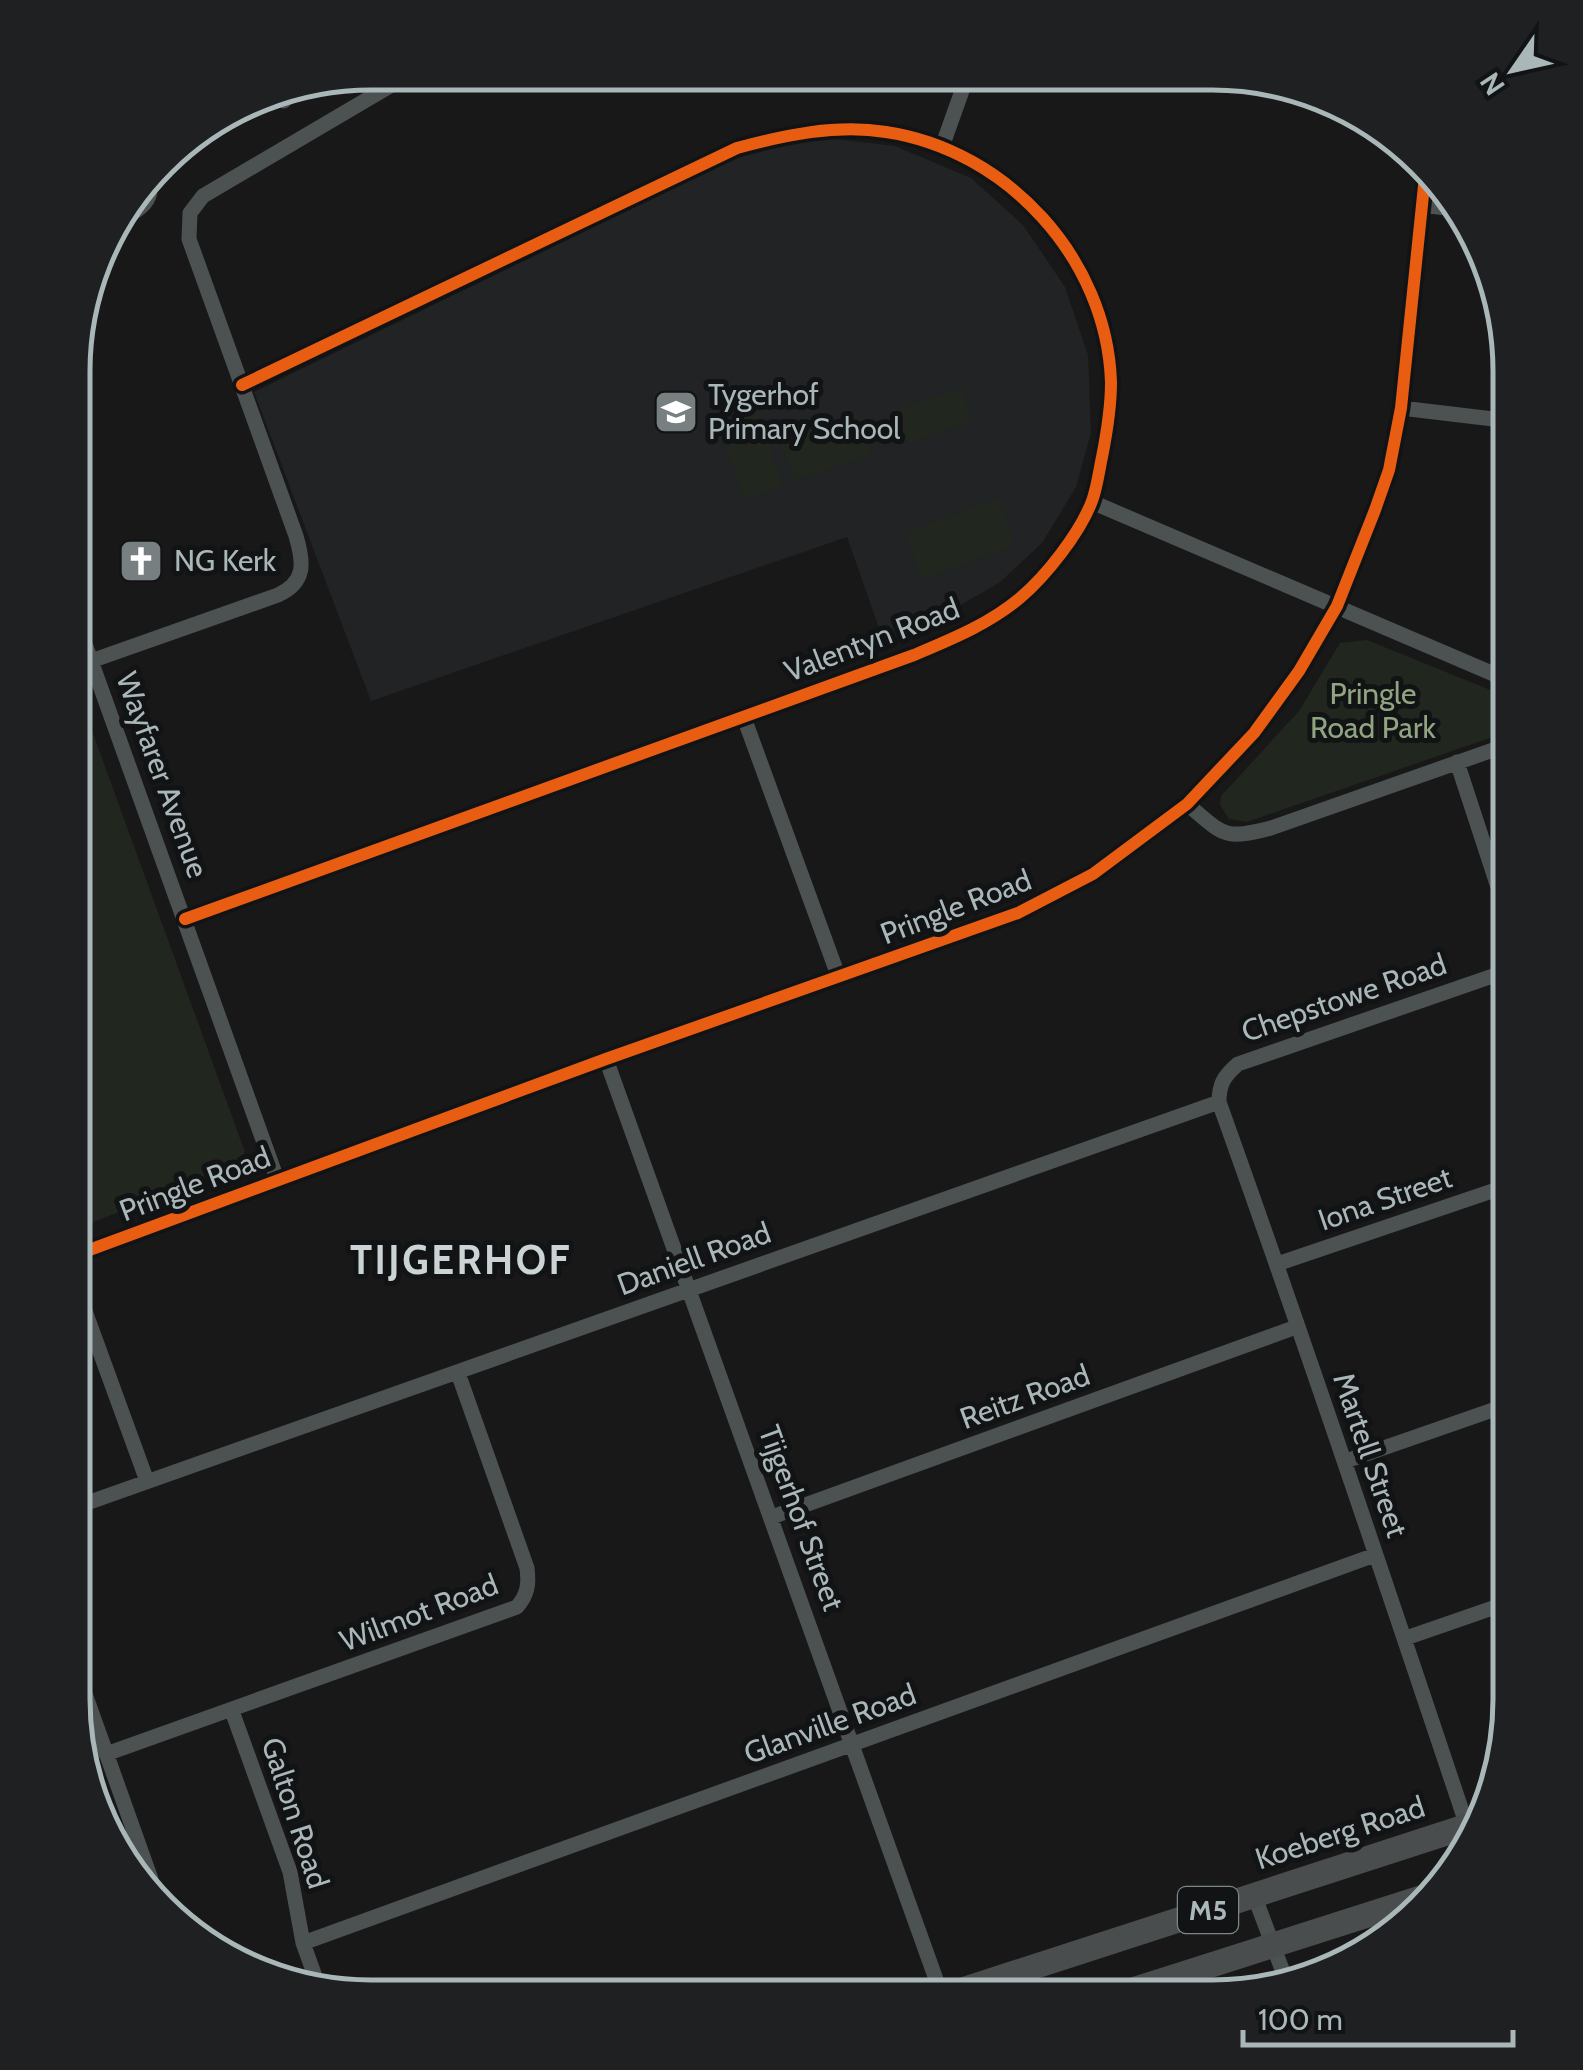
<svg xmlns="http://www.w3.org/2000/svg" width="1583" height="2070" viewBox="0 0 1583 2070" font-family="Cabin,sans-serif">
<rect width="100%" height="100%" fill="#181818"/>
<path fill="#222325" d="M826 138 895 146 971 178 1023 225 1065 287 1088 355 1091 433 1076 487 1042 543 999 583 922 627 884 642 847 537 371 701 254 392 748 152Z"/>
<path fill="#21261e" d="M961 387 973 420 908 444 896 411Z
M757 409 783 486 744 499 718 422Z
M857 413 872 453 795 481 780 441Z
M998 498 1015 545 922 580 905 533Z
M1367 640 1510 698V731L1247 822 1229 819 1220 805 1221 796 1299 711 1340 643Z
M74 681 245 1152 235 1167 73 1230Z"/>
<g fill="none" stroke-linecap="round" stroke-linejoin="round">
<path stroke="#4c5151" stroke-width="15" d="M277 88 284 101
M942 147 968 74
M1422 205 1454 209
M111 226C130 214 158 205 148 179
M1401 408 1510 421
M1092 502 1510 681
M75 616 277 1179
M91 661 278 595C306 582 304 563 296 536L189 239 190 213 203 196 412 73
M743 715 839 978
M1457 762 1510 924
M1187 804C1223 834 1223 841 1271 828L1510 744
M185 919 914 655C952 639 989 624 1020 598 1046 576 1080 533 1092 501 1097 488 1099 471 1102 457 1107 432 1111 407 1111 382 1107 259 1007 150 886 132 836 124 785 135 737 148L242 385
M606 1059 942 1996
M73 1256 606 1059 1018 913 1093 874 1187 804 1254 733 1299 671 1337 606 1375 510 1389 470 1401 408 1425 176
M1277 1264 1510 1185
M73 1278 147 1481
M1346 1461 1510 1404
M73 1508 1219 1102
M772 1517 1296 1327
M1406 1638 1510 1602
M73 1660 151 1879V1886
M232 1711 290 1872 303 1943 320 1990
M106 1754 517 1607C528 1594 529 1584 527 1568L458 1373
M1467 1826C1386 1584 1305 1342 1219 1102 1219 1084 1224 1076 1238 1064L1510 970
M1254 1895 1286 1980
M303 1943 1375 1555"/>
<path stroke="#4a4d4d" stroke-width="25" d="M941 1997 1474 1824
M1111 1997 1424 1897"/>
<defs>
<path id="cycleway" d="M185 919 914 655C952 639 989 624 1020 598 1046 576 1080 533 1092 501 1097 488 1099 471 1102 457 1107 432 1111 407 1111 382 1107 259 1007 150 886 132 836 124 785 135 737 148L242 385
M73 1256 606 1059 1018 913 1093 874 1187 804 1254 733 1299 671 1337 606 1375 510 1389 470 1401 408 1425 176"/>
</defs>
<use href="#cycleway" stroke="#121315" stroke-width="19"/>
<use href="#cycleway" stroke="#e95d12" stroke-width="12"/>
</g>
<defs>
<symbol id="school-square" viewBox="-11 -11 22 22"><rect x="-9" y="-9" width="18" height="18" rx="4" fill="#777f81" stroke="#121315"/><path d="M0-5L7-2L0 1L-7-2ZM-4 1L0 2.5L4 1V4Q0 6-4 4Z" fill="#fff"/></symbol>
<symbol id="church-square" viewBox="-11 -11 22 22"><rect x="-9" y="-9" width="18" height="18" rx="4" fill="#777f81" stroke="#121315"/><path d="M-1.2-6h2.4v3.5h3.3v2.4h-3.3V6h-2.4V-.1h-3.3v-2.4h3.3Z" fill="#fff"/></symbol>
</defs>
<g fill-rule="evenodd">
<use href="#school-square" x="651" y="387" width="50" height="50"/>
<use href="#church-square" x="116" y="536" width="50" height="50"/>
</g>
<g text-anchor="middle" stroke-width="10" stroke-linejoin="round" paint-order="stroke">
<rect fill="#121315" stroke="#7c8688" stroke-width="2.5" x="1178" y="1887" width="60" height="46" rx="8"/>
<g font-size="28" font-weight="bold" fill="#aab7b9">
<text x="1208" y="1920">M5</text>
</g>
<g font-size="30" fill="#aab7b9" stroke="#121315" text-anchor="start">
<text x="708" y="405">Tygerhof<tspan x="708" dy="34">Primary School</tspan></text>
<text x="174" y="571">NG Kerk</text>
</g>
<g font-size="30" fill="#aab7b9" stroke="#121315">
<text transform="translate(872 640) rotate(-21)" y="10">Valentyn Road</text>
<text transform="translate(162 775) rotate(70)" y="10">Wayfarer Avenue</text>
<text transform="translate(956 907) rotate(-21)" y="10">Pringle Road</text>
<text transform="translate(1344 998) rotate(-19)" y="10">Chepstowe Road</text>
<text transform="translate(195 1184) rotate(-21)" y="10">Pringle Road</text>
<text transform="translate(1385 1199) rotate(-19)" y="10">Iona Street</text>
<text transform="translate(694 1259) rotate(-20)" y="10">Daniell Road</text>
<text transform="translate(1025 1397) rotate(-20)" y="10">Reitz Road</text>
<text transform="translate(1370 1455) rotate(71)" y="10">Martell Street</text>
<text transform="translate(801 1518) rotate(70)" y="10">Tijgerhof Street</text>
<text transform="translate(419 1613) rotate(-21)" y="10">Wilmot Road</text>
<text transform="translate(830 1724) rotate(-20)" y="10">Glanville Road</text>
<text transform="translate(295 1813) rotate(72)" y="10">Galton Road</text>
<text transform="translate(1340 1833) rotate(-18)" y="10">Koeberg Road</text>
</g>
<g font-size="30" fill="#91a481" stroke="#121315">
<text x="1373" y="704">Pringle<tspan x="1373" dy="34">Road Park</tspan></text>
</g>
<g font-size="40" font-weight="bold" letter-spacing="2.5" fill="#cbd3d5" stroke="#121315">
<text x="461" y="1274">TIJGERHOF</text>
</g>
</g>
<path d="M0 0H1583V2070H0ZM371 90H1212A281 281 0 0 1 1493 371V1699A281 281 0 0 1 1212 1980H371A281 281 0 0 1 90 1699V371A281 281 0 0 1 371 90Z" fill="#1e2022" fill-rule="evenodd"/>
<path fill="none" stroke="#aab7b9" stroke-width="5" d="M371 90H1212A281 281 0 0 1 1493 371V1699A281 281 0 0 1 1212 1980H371A281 281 0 0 1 90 1699V371A281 281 0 0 1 371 90Z"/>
<g transform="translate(1513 70) rotate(236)" stroke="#121315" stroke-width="8" paint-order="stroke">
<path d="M0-8L18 38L0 25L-18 38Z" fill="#aab7b9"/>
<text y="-15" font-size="28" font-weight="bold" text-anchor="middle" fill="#aab7b9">N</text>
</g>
<path d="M1243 2030v15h270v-15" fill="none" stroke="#aab7b9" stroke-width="5"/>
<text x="1258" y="2030" font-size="30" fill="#aab7b9" stroke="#121315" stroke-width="8" paint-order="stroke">100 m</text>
</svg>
